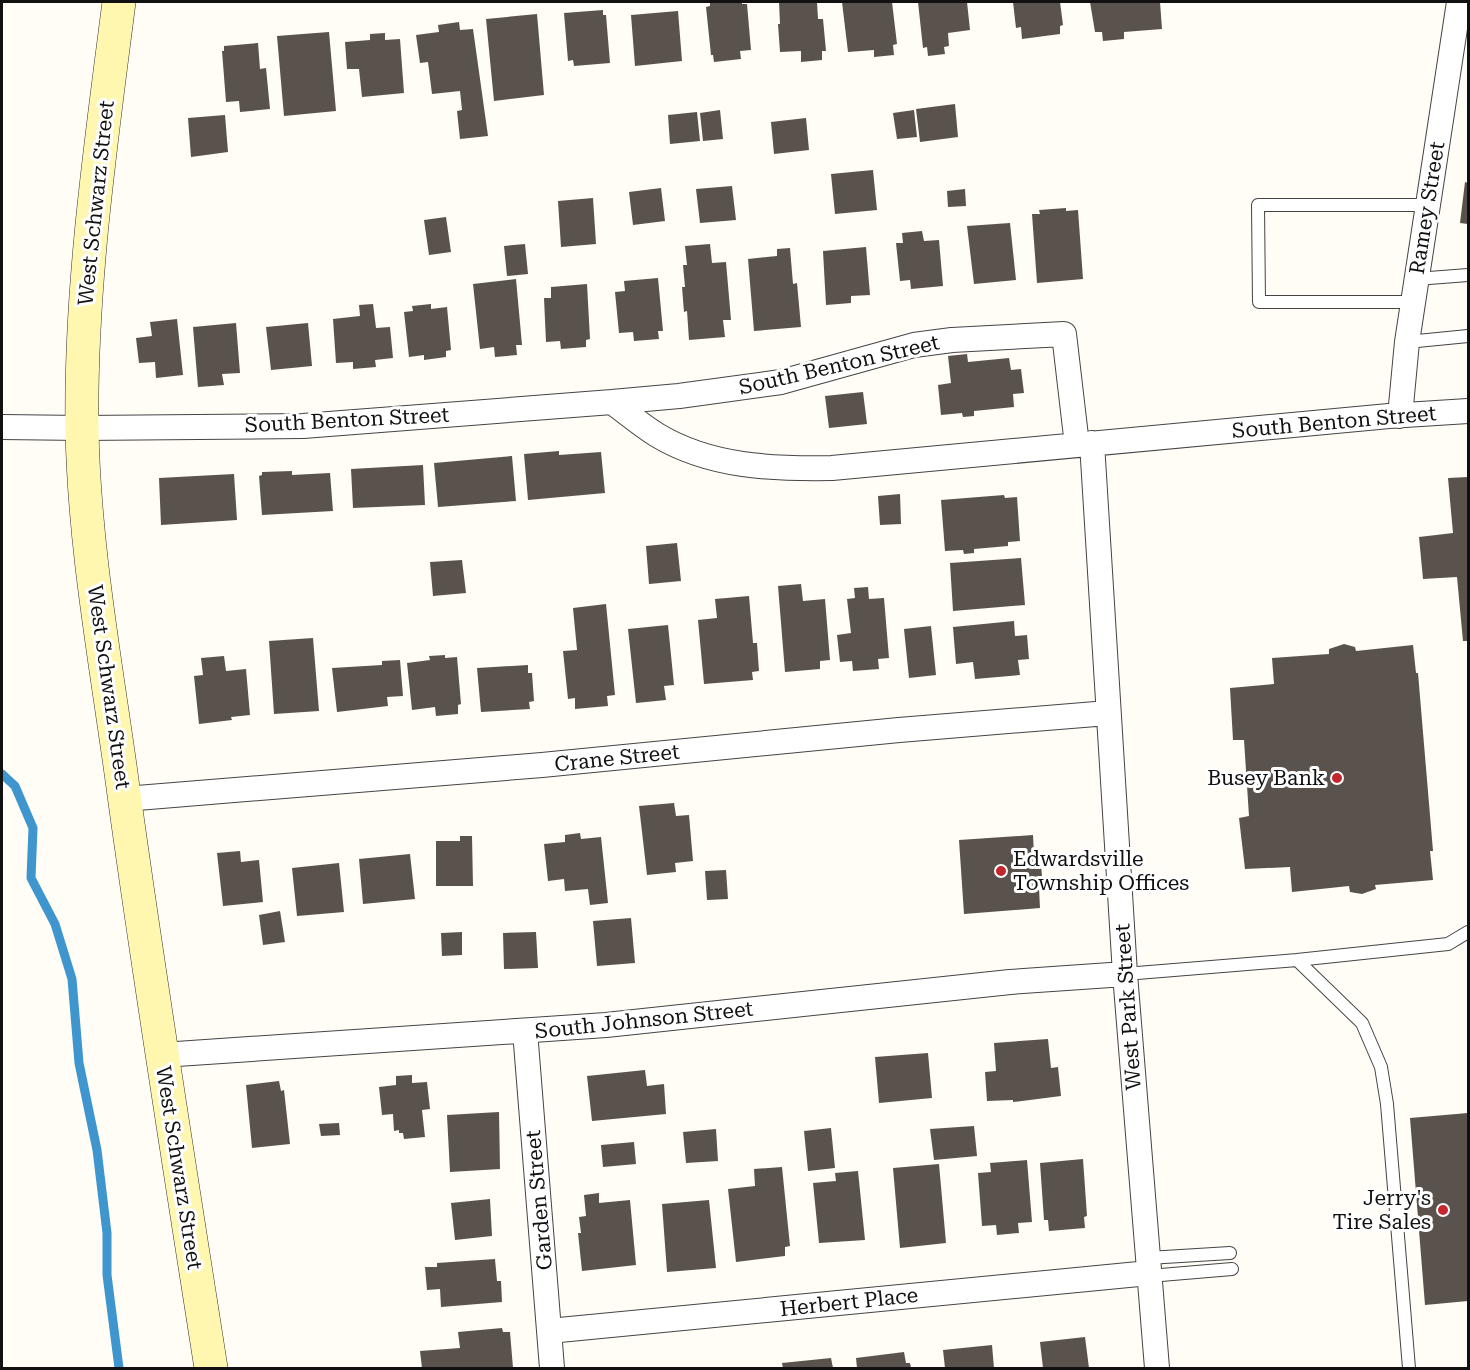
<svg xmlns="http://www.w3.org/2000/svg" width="1470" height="1370" viewBox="0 0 1470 1370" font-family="'Roboto Serif',serif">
<rect width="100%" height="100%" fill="#fffdf5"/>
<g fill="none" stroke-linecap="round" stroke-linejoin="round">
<path stroke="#3f96cf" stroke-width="9" d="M2 774 15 786 33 828 31 878 55 924 72 979 79 1063 97 1150 107 1233V1275L119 1368"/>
</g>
<path fill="#5a524d" d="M710 2H742V4H747L751 50 740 51 741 59 714 62 713 55H711L706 7 710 6Z
M779 2H817L818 19H823L826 51H822V60L801 62V51L780 52 778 24H780Z
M842 2H892L897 44 893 45 894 55 874 57V50L848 52Z
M918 2H967L970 30 948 33 949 46 944 47 945 54 928 56 927 47 923 48Z
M1013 2H1060L1063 25 1060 26V34L1022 39 1021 27 1016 28Z
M1090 2H1160L1162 29 1124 32V39L1103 41 1102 32H1095Z
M603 10V15H606L610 63 574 66 573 60 568 61 564 13Z
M678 11 682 61 635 66 631 15Z
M537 14 544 95 494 101 486 19Z
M459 22 460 30 473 29 488 136 460 139 457 111 462 110 460 91 432 94 428 62 420 63 416 35 439 32 438 25Z
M329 32 336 111 284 116 277 36Z
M385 33V40L400 39 404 93 362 97 359 69H347L345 42 370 40V34Z
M258 43 260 69 266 68 270 109 240 112 239 101 226 102 222 51H224V46Z
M955 104 958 137 920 142 916 109Z
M720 110 723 139 703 141 700 113Z
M914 110 917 137 897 139 893 113Z
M697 112 700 141 670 144 668 115Z
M225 115 228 152 191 157 188 118Z
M806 118 809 150 774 154 771 122Z
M873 170 877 210 835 214 831 174Z
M1465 182 1468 183V224L1460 223Z
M732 186 736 220 700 223 696 189Z
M661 188 665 221 633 225 629 192Z
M965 189 966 206 948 207 947 191Z
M593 198 596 244 561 247 558 201Z
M1066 208V211L1078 210 1083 279 1037 283 1032 214H1040L1039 210Z
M446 217 451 252 429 255 424 220Z
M1010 223 1016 280 974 284 967 226Z
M922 231 924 241 939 240 943 286 911 289 910 280 900 281 896 243H903L902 233Z
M525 244 528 274 507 276 504 246Z
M710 244 712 263 726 262 731 320H723L725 337 689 340 687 311 684 312 682 287H685L683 265H687L685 246Z
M866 247 870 295 851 296V303L826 305 823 251Z
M790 248 793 284 797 283 801 327 754 331 748 259 777 256V249Z
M658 278 663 331H658L659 339 634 341 633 332 619 333 615 292 625 291 624 281Z
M516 279 522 345H516L517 355 495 357 494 347 480 349 473 284Z
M587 284 590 339 586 340V347L561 349 560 341 546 342 544 298H551V287Z
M373 304 376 328 390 327 393 358 375 360 376 367 353 369V362L336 363 333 319 360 316 359 305Z
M431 304V309L447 307 451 350 446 351V357L424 360V355L409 357 404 312 413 311 412 306Z
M177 319 183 375 156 378 155 362 139 363 136 338 152 336 150 322Z
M236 323 240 373 222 374 224 385 198 387 193 327Z
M308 323 312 366 271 370 266 327Z
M967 354 968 362 1009 358 1011 370 1021 369 1024 393 1013 394 1014 407 974 411V416L963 417 962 413 941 415 938 385 951 383 948 356Z
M863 392 867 424 829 428 825 396Z
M559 451V455L601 452 605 493 528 500 524 454Z
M512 456 516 501 438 507 434 463Z
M423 465 425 505 353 508 351 469Z
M292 471V475L330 473 333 511 262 515 259 476 262 475V472Z
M234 474 237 520 161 525 159 478Z
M1468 477V641H1463L1457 577 1423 579 1419 537 1453 533 1448 478Z
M900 494 901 524 880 525 878 496Z
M1004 495 1005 498 1017 497 1020 541 1008 542V546L974 549V553L964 554 963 550 945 551 941 500Z
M677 543 681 581 649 584 646 546Z
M1021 558 1025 605 953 611 950 563Z
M462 560 466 593 433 596 430 562Z
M801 584 803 601 825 599 830 660 820 661V669L785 672 778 586Z
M868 587 869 599 884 598 889 658 878 659 879 669 853 671 852 661 840 662 837 635 851 633 847 599 855 598 854 588Z
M749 596 753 643H757L759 671 752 672 753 680 704 684 698 620 717 618 715 599Z
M606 604 615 695 607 696 608 706 575 709V698L568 699 563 651 577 650 573 608Z
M1014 621 1015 636 1027 635 1029 659 1018 660 1020 675 975 679 973 662 956 664 953 627Z
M668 625 674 685 664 686 666 700 636 703 628 629Z
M931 626 936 675 909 678 904 629Z
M313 638 319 711 274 714 269 641Z
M1344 644 1355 647 1356 651 1413 645 1416 673H1418L1433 851H1430L1433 880 1375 885 1376 889 1362 894 1350 892 1349 886 1292 892 1290 867 1245 869 1239 818 1249 816 1244 740H1233L1230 688 1274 684 1272 658 1329 654V649Z
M445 655V658L457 657 461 704 458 705V714L436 716 435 707 412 710 407 663 430 660 429 656Z
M224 656 226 671 246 669 250 715 231 717 232 720 199 724 194 676 203 675 201 658Z
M400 660 403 696 387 697 388 706 337 712 332 668 382 665V661Z
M528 665V673H532L534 701 529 702 530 709 481 712 477 668Z
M674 803 676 816 689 815 693 861 675 863 676 872 647 875 639 806Z
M580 833 581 839 601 837 608 903 590 905 588 889 565 891 564 879 548 881 544 844 565 842V835Z
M1033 835 1034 854 1040 853 1043 888H1039L1040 908 964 914 959 840Z
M460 836H472L473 886H436V841H460Z
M240 851 241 862 259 860 263 902 223 906 217 853Z
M410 854 415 899 363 904 359 859Z
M339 863 344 912 297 916 292 868Z
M726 870 728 899 707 900 705 871Z
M280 911 285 942 263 945 259 915Z
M631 918 635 963 597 966 593 921Z
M462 932V955L442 956 441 933Z
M536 932 538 968 504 969 503 933Z
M1048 1039 1051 1068 1058 1067 1061 1096 1013 1102V1100L987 1101 985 1072 996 1071 994 1043Z
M928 1053 932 1098 879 1103 875 1057Z
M645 1070 647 1086 664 1084 666 1114 592 1121 587 1076Z
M412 1075V1083L427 1082 430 1109 422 1110 425 1137 404 1139 403 1133H399V1130L394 1131 393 1114 382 1115 379 1087 396 1085V1076Z
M279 1081 281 1091 284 1090 290 1144 252 1148 246 1085Z
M499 1112 500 1169 450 1172 447 1115Z
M1468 1113V1301L1425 1305 1410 1118Z
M339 1123 340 1135 321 1136 319 1124Z
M974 1126 977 1156 934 1160 930 1129Z
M831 1128 835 1168 808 1171 804 1131Z
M716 1129 718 1161 686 1163 683 1132Z
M634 1142 636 1164 603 1167 601 1145Z
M1083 1159 1087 1216 1084 1217 1085 1228 1049 1231 1048 1220H1044L1040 1163Z
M1027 1160 1032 1222 1018 1223 1019 1233 997 1235 996 1225 982 1226 978 1173 991 1172 990 1163Z
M939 1164 946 1243 900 1248 893 1168Z
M782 1167 790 1246 785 1247V1256L736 1262 728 1189 755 1186 754 1169Z
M858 1171 865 1240 819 1243 813 1183 836 1181 835 1173Z
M599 1193V1203L630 1200 636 1265 582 1271 578 1233H581L579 1217 586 1216 584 1195Z
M490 1199 492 1236 455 1240 451 1203Z
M709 1200 716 1268 667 1272 662 1204Z
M495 1259 497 1281H501L502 1302 441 1307 440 1289 427 1290 425 1267H437V1263Z
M502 1328 503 1332H510L513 1368H422L420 1351 460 1348 458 1332Z
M1085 1337 1089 1368H1043L1040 1342Z
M992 1345 994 1368H945L943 1350Z
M904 1352 906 1363H910L911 1368H857L856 1358Z
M831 1358 833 1368H783L782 1363Z"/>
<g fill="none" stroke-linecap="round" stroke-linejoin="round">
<defs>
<path id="lane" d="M1416 279 1468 275
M1413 302H1259L1258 205H1428
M1407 342 1468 336
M1297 960 1362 1023 1381 1067 1387 1104 1409 1368
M1125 974 1297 960 1448 944 1468 932
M1148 1258 1230 1253
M1149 1276 1232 1269"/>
<path id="street" d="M612 402 679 396 781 382 914 345 952 340 1064 334 1077 445
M1400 416 1407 342 1459 2
M2 427 82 428 303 426 612 402C627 413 641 425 657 435 710 467 772 469 832 468L1389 416 1468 411
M1092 443 1125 974 1157 1368
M125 799 542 765 899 730 1108 713
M525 1031 552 1368
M162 1055 606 1025 1010 982 1125 974
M549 1331 1149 1273"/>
<path id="secondary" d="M119 2C101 143 80 286 82 429 84 544 105 658 121 773 148 972 180 1170 211 1368"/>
</defs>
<use href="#lane" stroke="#444" stroke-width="14"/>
<use href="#street" stroke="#444" stroke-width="26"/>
<use href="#secondary" stroke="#333" stroke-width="34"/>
<use href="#lane" stroke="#fff" stroke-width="12"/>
<use href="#street" stroke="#fff" stroke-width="24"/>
<use href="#secondary" stroke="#fff6b0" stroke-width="33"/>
</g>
<g fill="#c4262e" stroke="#fff" stroke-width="2">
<circle cx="1337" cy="778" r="6"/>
<circle cx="1001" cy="871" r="6"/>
<circle cx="1443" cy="1210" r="6"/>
</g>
<g text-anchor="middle" stroke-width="6" stroke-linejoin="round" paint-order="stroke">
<g font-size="21" fill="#111" stroke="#fff">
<text transform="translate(96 203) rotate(-84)" y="7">West Schwarz Street</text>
<text transform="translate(1427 208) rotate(-81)" y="7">Ramey Street</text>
<text transform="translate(839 365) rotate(-13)" y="7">South Benton Street</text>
<text transform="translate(347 420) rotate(-3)" y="7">South Benton Street</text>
<text transform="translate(1334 422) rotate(-5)" y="7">South Benton Street</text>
<text transform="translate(109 687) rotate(82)" y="7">West Schwarz Street</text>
<text transform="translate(617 758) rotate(-6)" y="7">Crane Street</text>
<text transform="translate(1128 1007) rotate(-94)" y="7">West Park Street</text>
<text transform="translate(644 1020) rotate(-6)" y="7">South Johnson Street</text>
<text transform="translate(179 1168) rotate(81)" y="7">West Schwarz Street</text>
<text transform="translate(539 1200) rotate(-95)" y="7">Garden Street</text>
<text transform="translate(849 1302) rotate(-6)" y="7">Herbert Place</text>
</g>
<g font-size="21" fill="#111" stroke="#fff" text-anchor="end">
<text x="1325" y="785">Busey Bank</text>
<text x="1013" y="866" text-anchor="start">Edwardsville<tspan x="1013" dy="24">Township Offices</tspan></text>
<text x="1431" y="1205">Jerry's<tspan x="1431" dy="24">Tire Sales</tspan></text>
</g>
</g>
<rect width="1470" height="1370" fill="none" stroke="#111111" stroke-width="6"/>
</svg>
